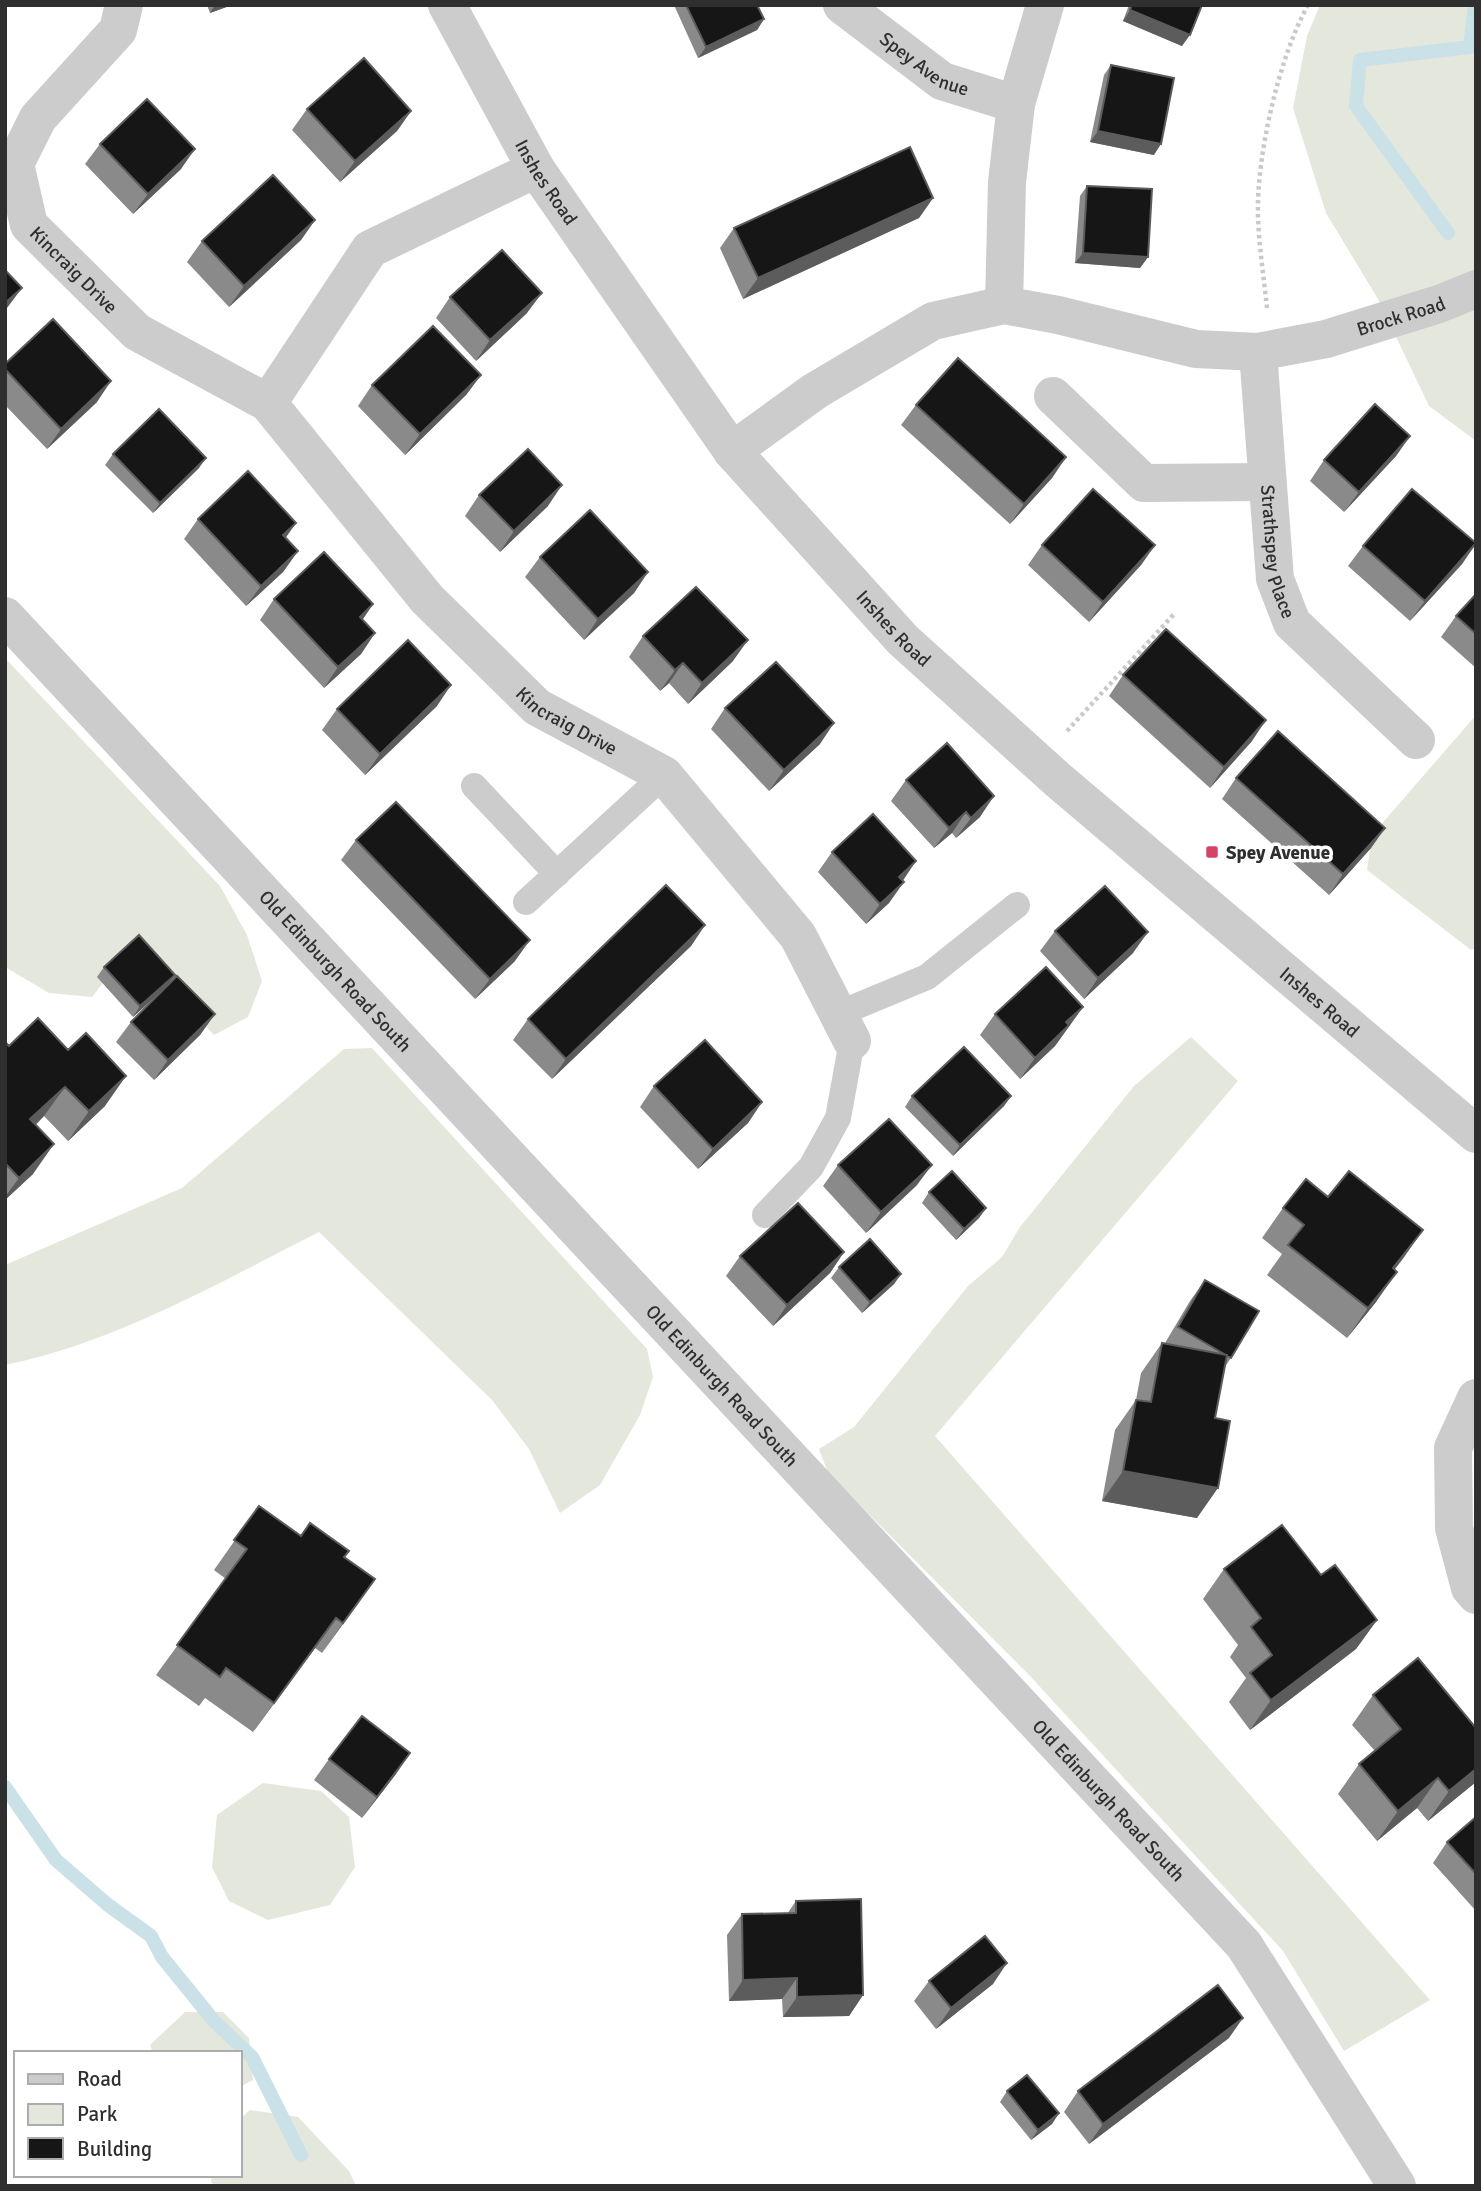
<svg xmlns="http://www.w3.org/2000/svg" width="1481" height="2191" viewBox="0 0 1481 2191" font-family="Signika,sans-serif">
<rect width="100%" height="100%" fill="#fff"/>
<path fill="#e4e8dc" d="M1320 5H1476V441L1429 406 1378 299 1326 213 1293 108 1307 36Z
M5 658 220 886 247 935 262 981 248 1017 214 1035 132 946 92 997 49 993 5 967Z
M1476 715V948L1471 950 1367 870 1372 835Z
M1191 1037 1238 1081 935 1436 1430 2000 1344 2051 1283 1951 1029 1675 828 1473 819 1449 854 1427 968 1286 1002 1257 1020 1227 1134 1086Z
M372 1048 647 1349 653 1377 640 1415 600 1485 560 1513 529 1449 492 1400 319 1232C218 1283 117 1342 5 1365V1265L182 1188 344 1049Z
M263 1783 321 1791 349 1817 355 1867 330 1905 268 1920 229 1901 212 1867 217 1815Z
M185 2012H223L249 2038 253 2080 240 2087V2053H153L150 2045Z
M250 2110 298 2117 349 2171 356 2186H216L211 2182 212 2175H240V2119Z"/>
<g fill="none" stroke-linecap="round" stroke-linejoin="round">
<path stroke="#cae1e7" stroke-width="14" d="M1448 233 1356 106 1360 60 1470 47 1475 5
M5 1787 56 1860 108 1905 151 1936 162 1957 214 2021 252 2057 301 2155"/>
<path stroke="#c9c9c9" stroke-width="4.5" stroke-dasharray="3.5 3.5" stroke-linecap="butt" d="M1267 308C1264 278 1259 247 1258 217 1256 157 1279 57 1308 5
M1067 731 1175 613"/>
<path stroke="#ccc" stroke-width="26" d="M474 786 557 874
M526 902 664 775
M838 1014 927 977 1017 905
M765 1215 811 1167 838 1118 852 1041"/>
<g stroke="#ccc" stroke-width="38">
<path id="s1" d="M124 5 118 30 38 118 15 164 29 225 137 332 268 403 370 249 536 169"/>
<path id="s2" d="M842 5 942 81 1016 104"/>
<path d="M1004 305 1007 182 1016 104 1045 5"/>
<path id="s3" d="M1258 352 1275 579 1292 623 1416 740"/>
<path d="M1053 396 1144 483 1266 482"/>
<path id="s4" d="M268 403 427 599 537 707 664 775 798 936 852 1041"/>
<path id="s5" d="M732 451 815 391 933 321 1004 305 1058 315 1196 349 1258 352 1326 339 1439 304 1476 289"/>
<path id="s6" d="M5 616 1244 1945 1397 2186"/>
<path d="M1476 1398 1453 1448 1454 1528 1470 1588 1476 1595"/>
</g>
<path stroke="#ccc" stroke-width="38" id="s7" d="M447 5 536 169 732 451 903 640 1058 780 1476 1134"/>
</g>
<path fill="#8a8a8a" d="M207 5H232L210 13Z
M674 5H757L764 19 757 30 698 58Z
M1129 5H1202L1182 46 1123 21Z
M1111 65 1154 155 1090 142 1104 75Z
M307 109 411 111 397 131 340 182 292 130Z
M100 144 181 169 133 214 85 164Z
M1087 186 1148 257 1140 268 1075 263 1080 196Z
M933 198 919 218 743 299 720 248 734 228Z
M315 220 301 240 229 307 187 262 202 241Z
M450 297 527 313 476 361 436 318Z
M5 364 97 402 47 449 5 405Z
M481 375 466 395 405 455 358 406 372 385Z
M916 405 1066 457 1052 478 1010 524 901 425Z
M1410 436 1396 456 1344 512 1310 481 1324 460Z
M113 454 199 468 153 513 105 465Z
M479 495 548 506 500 552 465 516Z
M198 519 296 523 285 538 298 551 283 572 246 606 184 539Z
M1476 544 1462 564 1410 621 1348 566 1363 546Z
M1042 545H1155L1141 565 1089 622 1028 565Z
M540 557 648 572 634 593 584 640 525 577Z
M1476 594V668L1441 637 1456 616Z
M274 599 373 604 362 620 375 633 361 654 324 688 260 620Z
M643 636 733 661 688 704 669 683 660 691 629 657Z
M1123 675 1252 741 1210 788 1109 696Z
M437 706 365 775 322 730 337 709Z
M725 708 820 744 769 791 711 729Z
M1236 778 1385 828 1371 848 1329 895 1222 799Z
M906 780 980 817 956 838 952 833 934 848 891 801Z
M356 840 515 961 475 999 341 860Z
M832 852 902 881 889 903 866 924 818 872Z
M705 925 691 946 552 1079 513 1040 528 1019Z
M1055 931 1133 953 1084 999 1040 951Z
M104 967 168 985 133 1017 97 977Z
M1083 1007 1055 1046 1020 1079 980 1035 995 1014Z
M215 1014 200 1035 154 1080 116 1042 131 1022Z
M5 1042 9 1046 105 1106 68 1141 44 1116 36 1125 33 1174 5 1200Z
M654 1086 762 1102 748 1123 698 1169 640 1107Z
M912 1096H1011L1004 1106 953 1156 905 1107Z
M838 1165 917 1185 866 1233 823 1186Z
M929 1192 986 1208 979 1218 956 1240 922 1203Z
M1328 1197 1423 1230 1395 1269 1376 1302 1347 1338 1267 1275 1282 1254 1262 1238 1283 1208Z
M844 1252 830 1273 773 1326 726 1276 740 1256Z
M839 1267 901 1274 894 1284 862 1313 831 1278Z
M1205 1280 1231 1358 1224 1368 1197 1518 1102 1501 1115 1430 1136 1400 1141 1373 1162 1343H1165L1190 1301Z
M259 1506 301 1536 344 1557 375 1579 322 1653 315 1648 253 1732 205 1698 199 1706 156 1675 226 1579 214 1570Z
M1224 1569 1321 1575 1377 1620 1356 1649 1250 1730 1229 1702 1246 1678 1230 1657 1238 1645 1203 1599Z
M1373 1695 1476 1728V1782L1428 1821 1417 1808 1377 1841 1338 1794 1359 1764 1375 1751 1352 1725Z
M329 1759 396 1774 362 1818 314 1780Z
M1476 1817V1911L1433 1863 1447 1842Z
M796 1901 863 1995 849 2016 783 2017 782 1999 729 2001 727 1935 742 1914H787Z
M929 1981 993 1984 936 2029 914 2001Z
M1229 2038 1089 2144 1064 2112 1078 2091Z
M1007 2091 1059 2113 1052 2124 1031 2140 1000 2102Z"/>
<path fill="#5c5c5c" d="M215 5H232L210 13Z
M1130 10 1190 35 1182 46 1123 21Z
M764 19 757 30 698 58 706 47Z
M411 111 397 131 340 182 355 161Z
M1098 131 1161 144 1154 155 1090 142Z
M195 149 181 169 133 214 148 194Z
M933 198 919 218 743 299 758 278Z
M315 220 301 240 229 307 244 286Z
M1083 253 1148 257 1140 268 1075 263Z
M22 288 7 308 5 310V303Z
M542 293 527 313 476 361 490 340Z
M481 375 466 395 405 455 420 434Z
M111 381 97 402 47 449 61 429Z
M1410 436 1396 456 1344 512 1359 492Z
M1066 457 1052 478 1010 524 1024 504Z
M206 458 199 468 153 513 160 503Z
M562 485 548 506 500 552 514 531Z
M296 523 282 543 283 535Z
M1476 543 1462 564 1410 621 1425 601Z
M1155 545 1141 565 1089 622 1103 602Z
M298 551 283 572 246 606 261 586Z
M648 572 634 593 584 640 598 619Z
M373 604 359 625 360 617Z
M375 633 361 654 324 688 338 667Z
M748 640 733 661 688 704 702 683Z
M683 663 669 683 660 691 675 670Z
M451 685 437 706 365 775 380 754Z
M1266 720 1252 741 1210 788 1224 767Z
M834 723 820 744 769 791 784 770Z
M994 796 980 817 956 838 971 818Z
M966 812 952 833 934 848 949 828Z
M1385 828 1371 848 1329 895 1343 874Z
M916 861 902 882 899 877Z
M904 882 889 903 866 924 880 904Z
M705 925 691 946 552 1079 566 1059Z
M1148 932 1133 953 1084 999 1098 978Z
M530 940 515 961 475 999 490 979Z
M175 975 168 985 133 1017 140 1006Z
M1083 1007 1055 1046 1020 1079 1035 1058 1066 1022Z
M215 1014 200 1035 154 1080 168 1060Z
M126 1076 105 1106 68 1141 89 1111Z
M65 1087 44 1116 9 1149 30 1119Z
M1011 1096 1004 1106 953 1156 960 1145Z
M762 1102 748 1123 698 1169 713 1149Z
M54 1144 33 1174 5 1200V1197L19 1178Z
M932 1165 917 1185 866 1233 881 1212Z
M986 1208 979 1218 956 1240 964 1229Z
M1423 1230 1402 1260 1372 1298 1393 1268Z
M844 1252 830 1273 773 1326 787 1305Z
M1397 1272 1376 1302 1347 1338 1368 1308Z
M901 1274 894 1284 862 1313 870 1302Z
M1123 1471 1218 1488 1197 1518 1102 1501Z
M375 1579 354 1609 322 1653 343 1623Z
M336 1618 315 1648 253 1732 274 1703Z
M1377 1620 1356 1649 1250 1730 1271 1700Z
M410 1753 396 1774 362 1818 377 1797Z
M1476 1769V1782L1428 1821 1449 1791Z
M1438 1778 1417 1808 1377 1841 1398 1811Z
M1007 1963 993 1984 936 2029 951 2008Z
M797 1978 782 1999 729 2001 743 1980Z
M863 1995 849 2016 783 2017 797 1997Z
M1243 2018 1229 2038 1089 2144 1103 2124Z
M1059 2113 1052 2124 1031 2140 1038 2130Z"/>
<path fill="#161616" stroke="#5c5c5c" stroke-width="2" d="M686 5H757L764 19 706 47Z
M1132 5H1202L1190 35 1130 10Z
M364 58 411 111 355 161 307 109Z
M1111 65 1174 78 1161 144 1098 131Z
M147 99 195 149 148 194 100 144Z
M910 147 933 198 758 278 734 228Z
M273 175 315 220 244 286 202 241Z
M1087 186 1152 189 1148 257 1083 253Z
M502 250 542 293 490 340 450 297Z
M5 270 22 288 5 303Z
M53 319 111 381 61 429 5 369V364Z
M433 326 481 375 420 434 372 385Z
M958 358 1066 457 1024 504 916 405Z
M1375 404 1410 436 1359 492 1324 460Z
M159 409 206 458 160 503 113 454Z
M528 449 562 485 514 531 479 495Z
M248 471 296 523 283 535 298 551 261 586 198 519Z
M1093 489 1155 545 1103 602 1042 545Z
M1412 489 1476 543 1425 601 1363 546Z
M590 510 648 572 598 619 540 557Z
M324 552 373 604 360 617 375 633 338 667 274 599Z
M696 587 748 640 702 683 683 663 675 670 643 636Z
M1476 594V634L1456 616Z
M1166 629 1266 720 1224 767 1123 675Z
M408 640 451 685 380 754 337 709Z
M776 662 834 723 784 770 725 708Z
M1278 731 1385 828 1343 874 1236 778Z
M947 743 994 796 971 818 966 812 949 828 906 780Z
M396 802 530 940 490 979 356 840Z
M873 814 916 861 899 877 904 882 880 904 832 852Z
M666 885 705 925 566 1059 528 1019Z
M1105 886 1148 932 1098 978 1055 931Z
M139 935 175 975 140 1006 104 967Z
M1046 967 1083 1007 1066 1022 1069 1025 1035 1058 995 1014Z
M177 976 215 1014 168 1060 131 1022Z
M38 1018 68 1050 86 1033 126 1076 89 1111 65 1087 30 1119 54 1144 19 1178 5 1163V1042L9 1046Z
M705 1040 762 1102 713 1149 654 1086Z
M964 1047 1011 1096 960 1145 912 1096Z
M889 1119 932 1165 881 1212 838 1165Z
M952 1171 986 1208 964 1229 929 1192Z
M1349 1171 1423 1230 1393 1268 1397 1272 1368 1308 1288 1245 1304 1225 1283 1208 1306 1179 1328 1197Z
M798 1203 844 1252 787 1305 740 1256Z
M870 1239 901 1274 870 1302 839 1267Z
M1205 1280 1259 1311 1231 1358 1178 1327Z
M1162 1343 1227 1355 1215 1418 1230 1421 1218 1488 1123 1471 1136 1400 1151 1402Z
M259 1506 301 1536 310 1523 349 1551 344 1557 375 1579 343 1623 336 1618 274 1703 226 1668 220 1677 177 1645 247 1549 234 1540Z
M1282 1525 1321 1575 1335 1565 1377 1620 1271 1700 1250 1673 1272 1655 1251 1627 1261 1618 1224 1569Z
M1418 1658 1476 1728V1769L1449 1791 1438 1778 1398 1811 1359 1764 1401 1729 1373 1695Z
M362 1716 410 1753 377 1797 329 1759Z
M1476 1817V1874L1447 1842Z
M861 1899 863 1995 797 1997V1978L743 1980 742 1914 796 1913V1901Z
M985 1936 1007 1963 951 2008 929 1981Z
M1218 1985 1243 2018 1103 2124 1078 2091Z
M1027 2075 1059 2113 1038 2130 1007 2091Z"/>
<rect fill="#d54366" stroke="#fff" stroke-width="2.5" x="1205" y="845" width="14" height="14" rx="3.5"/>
<g text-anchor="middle" stroke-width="7" stroke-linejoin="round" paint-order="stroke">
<g font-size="19" fill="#2f2f2f" stroke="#fff">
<text dy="7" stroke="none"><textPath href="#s2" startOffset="102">Spey Avenue</textPath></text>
<text dy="7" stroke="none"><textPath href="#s7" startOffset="203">Inshes Road</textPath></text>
<text dy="7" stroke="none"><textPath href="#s1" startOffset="322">Kincraig Drive</textPath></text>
<text dy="7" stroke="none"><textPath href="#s5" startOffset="719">Brock Road</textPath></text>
<text dy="7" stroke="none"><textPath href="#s3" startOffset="201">Strathspey Place</textPath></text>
<text dy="7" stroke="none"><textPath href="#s7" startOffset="770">Inshes Road</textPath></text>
<text dy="7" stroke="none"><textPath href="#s4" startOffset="439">Kincraig Drive</textPath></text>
<text dy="7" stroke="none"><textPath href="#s6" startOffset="485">Old Edinburgh Road South</textPath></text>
<text dy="7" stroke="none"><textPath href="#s7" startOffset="1337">Inshes Road</textPath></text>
<text dy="7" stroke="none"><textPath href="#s6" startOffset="1052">Old Edinburgh Road South</textPath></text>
<text dy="7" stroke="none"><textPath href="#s6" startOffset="1619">Old Edinburgh Road South</textPath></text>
</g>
<g font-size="19" font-weight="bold" fill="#2f2f2f" stroke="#fff" text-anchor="start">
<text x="1226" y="859">Spey Avenue</text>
</g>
</g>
<rect width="1481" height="2191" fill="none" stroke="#2f2f2f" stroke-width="14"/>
<rect x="14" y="2051" width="228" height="126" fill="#ffffff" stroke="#acacac" stroke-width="2"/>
<rect x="28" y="2074" width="35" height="10" fill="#cccccc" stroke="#acacac" stroke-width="2"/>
<text x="77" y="2086" font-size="21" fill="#2f2f2f">Road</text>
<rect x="28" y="2104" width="35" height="21" fill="#e4e8dc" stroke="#acacac" stroke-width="2"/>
<text x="77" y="2121" font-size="21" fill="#2f2f2f">Park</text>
<rect x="28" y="2138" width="35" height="21" fill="#161616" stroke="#acacac" stroke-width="2"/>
<text x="77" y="2156" font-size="21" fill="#2f2f2f">Building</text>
</svg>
